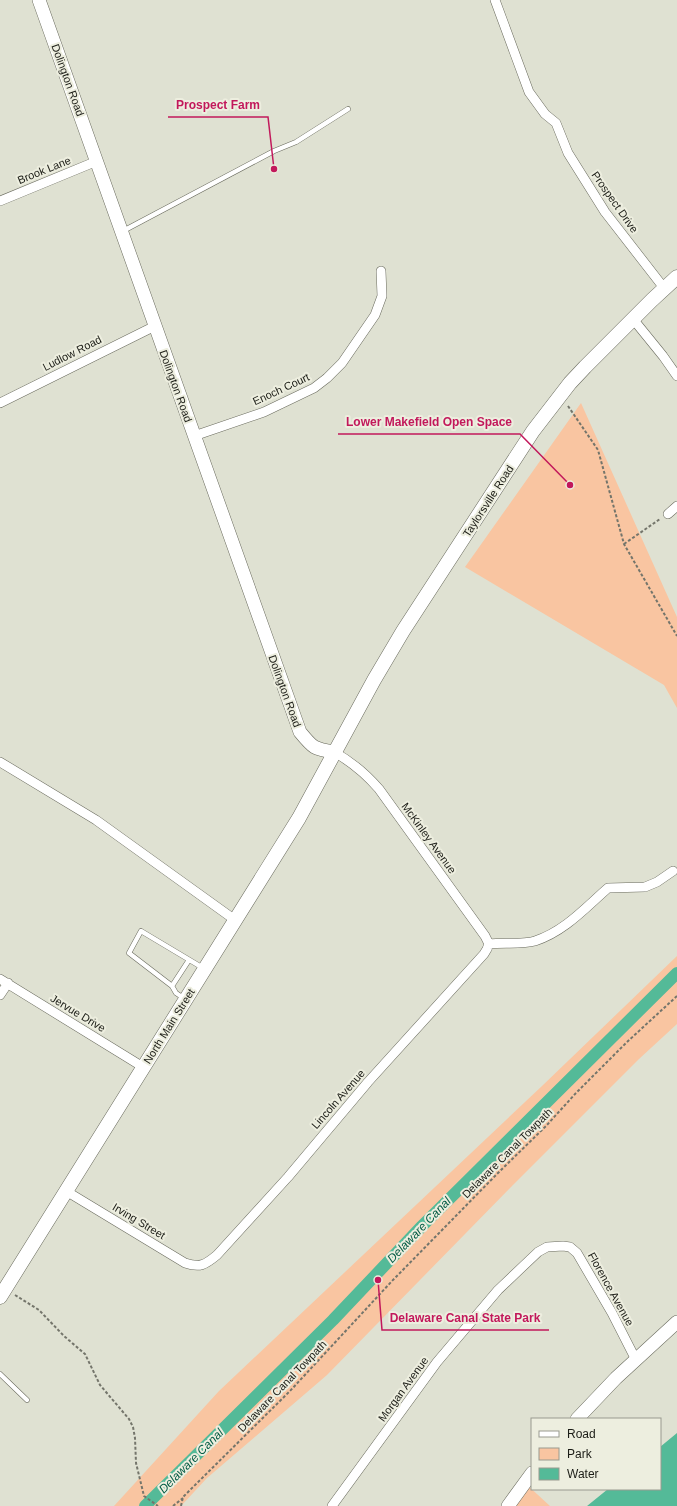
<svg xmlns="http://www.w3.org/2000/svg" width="677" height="1506" viewBox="0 0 677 1506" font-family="Arial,sans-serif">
<rect width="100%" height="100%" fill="#dfe1d2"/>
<path fill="#f9c5a1" d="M581 403 677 617V708L664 685 465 567Z
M677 956V1024L639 1059 513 1185 327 1375 207 1478 181 1506H114L219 1391 542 1086Z
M525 1483 550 1506H508Z"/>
<path fill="#54ba98" d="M677 1433V1506H587L608 1489H660V1447Z"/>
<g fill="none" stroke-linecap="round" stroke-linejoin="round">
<path stroke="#54ba98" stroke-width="12" d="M145 1506 333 1320 422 1226 677 973"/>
<defs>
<path id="lane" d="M123 231 274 151 296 142 348 109
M172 986 189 960
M185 999 176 993 172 986 129 953 141 931 203 968
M0 1374 27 1400"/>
<path id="street" d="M495 0 529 92 545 114 556 123 568 153 605 212 664 288
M0 201 97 161
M633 319 663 356 677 376
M0 403 155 326
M194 436 264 412 314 388 327 378 342 363 375 315 382 296 381 271
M668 514 677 506
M334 752C352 762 366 774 379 789L485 936 489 944
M0 762 96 820 235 920
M489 944C504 942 521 945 535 941 565 931 585 908 608 888L645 887 657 882 673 871
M0 979 143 1067
M0 995 8 983
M66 1191 185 1263C200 1268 205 1265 217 1255L288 1177 368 1082 484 954 487 949 489 944
M332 1506 437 1362 498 1290 538 1252 547 1247 563 1246 570 1247 577 1253 612 1313 636 1360"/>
<path id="secondary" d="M39 0 300 732C313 748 314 749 334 752
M577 1419 616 1378 677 1322
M508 1506 532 1473"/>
<path id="primary" d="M0 1297 299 818 374 680 403 631 533 431 570 383 585 367 652 300 677 277"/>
</defs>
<use href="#lane" stroke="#696a5d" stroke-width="5.5"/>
<use href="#street" stroke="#696a5d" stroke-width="10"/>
<use href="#secondary" stroke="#696a5d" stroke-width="14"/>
<use href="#primary" stroke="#696a5d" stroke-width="15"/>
<path stroke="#74756b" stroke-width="2" stroke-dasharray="3 2" stroke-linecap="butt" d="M568 406 598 450 624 544 677 636
M624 544 660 519
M15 1295 39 1310 64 1336 85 1354 100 1385 129 1419 133 1427 135 1438 136 1463 144 1496 158 1506
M173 1506 183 1498
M181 1506 183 1497 290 1391 392 1281 497 1174 546 1126 576 1093 627 1042 677 996"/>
<use href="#lane" stroke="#fff" stroke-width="4.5"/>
<use href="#street" stroke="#fff" stroke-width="9"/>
<use href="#secondary" stroke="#fff" stroke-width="13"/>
<use href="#primary" stroke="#fff" stroke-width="14"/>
</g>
<g text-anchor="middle" stroke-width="4" stroke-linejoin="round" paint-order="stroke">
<g font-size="11" fill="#1b1c16" stroke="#edeedf">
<text transform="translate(68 80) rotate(70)" y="4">Dolington Road</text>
<text transform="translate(44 170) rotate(-22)" y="4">Brook Lane</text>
<text transform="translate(615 202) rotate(55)" y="4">Prospect Drive</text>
<text transform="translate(72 353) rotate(-27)" y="4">Ludlow Road</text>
<text transform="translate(176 386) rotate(70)" y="4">Dolington Road</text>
<text transform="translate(281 389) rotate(-25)" y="4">Enoch Court</text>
<text transform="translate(488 501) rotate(-57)" y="4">Taylorsville Road</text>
<text transform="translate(285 691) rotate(70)" y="4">Dolington Road</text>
<text transform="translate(429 838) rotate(54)" y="4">McKinley Avenue</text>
<text transform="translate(78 1013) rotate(31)" y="4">Jervue Drive</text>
<text transform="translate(169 1026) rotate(-58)" y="4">North Main Street</text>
<text transform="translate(338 1099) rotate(-49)" y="4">Lincoln Avenue</text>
<text transform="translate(507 1153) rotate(-45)" y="4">Delaware Canal Towpath</text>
<text transform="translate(139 1221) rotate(31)" y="4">Irving Street</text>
<text transform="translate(611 1289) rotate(61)" y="4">Florence Avenue</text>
<text transform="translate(282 1386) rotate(-46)" y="4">Delaware Canal Towpath</text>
<text transform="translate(403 1389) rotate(-54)" y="4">Morgan Avenue</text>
</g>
<g font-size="12" font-style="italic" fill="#055c45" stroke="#edeedf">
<text transform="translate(419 1230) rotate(-46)" y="4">Delaware Canal</text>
<text transform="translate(191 1461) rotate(-45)" y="4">Delaware Canal</text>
</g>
</g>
<path fill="none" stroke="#c2185b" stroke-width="1.5" d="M274 169L268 117H168M570 485L520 434H338M378 1280L382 1330H549"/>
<g fill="#c2185b" stroke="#edeedf" stroke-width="1.5">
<circle cx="274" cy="169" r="4"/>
<circle cx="570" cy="485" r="4"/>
<circle cx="378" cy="1280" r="4"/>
</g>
<g font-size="12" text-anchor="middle" font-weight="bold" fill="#c2185b" stroke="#edeedf" stroke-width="4" stroke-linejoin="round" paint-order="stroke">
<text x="218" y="109">Prospect Farm</text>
<text x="429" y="426">Lower Makefield Open Space</text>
<text x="465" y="1322">Delaware Canal State Park</text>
</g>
<rect x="531" y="1418" width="130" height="72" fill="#edeedf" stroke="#999a8f"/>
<rect x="539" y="1431" width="20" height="6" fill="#ffffff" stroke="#999a8f"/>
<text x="567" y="1438" font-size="12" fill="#1b1c16">Road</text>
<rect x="539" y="1448" width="20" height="12" fill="#f9c5a1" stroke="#999a8f"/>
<text x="567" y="1458" font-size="12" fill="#1b1c16">Park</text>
<rect x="539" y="1468" width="20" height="12" fill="#54ba98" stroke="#999a8f"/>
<text x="567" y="1478" font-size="12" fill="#1b1c16">Water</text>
</svg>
